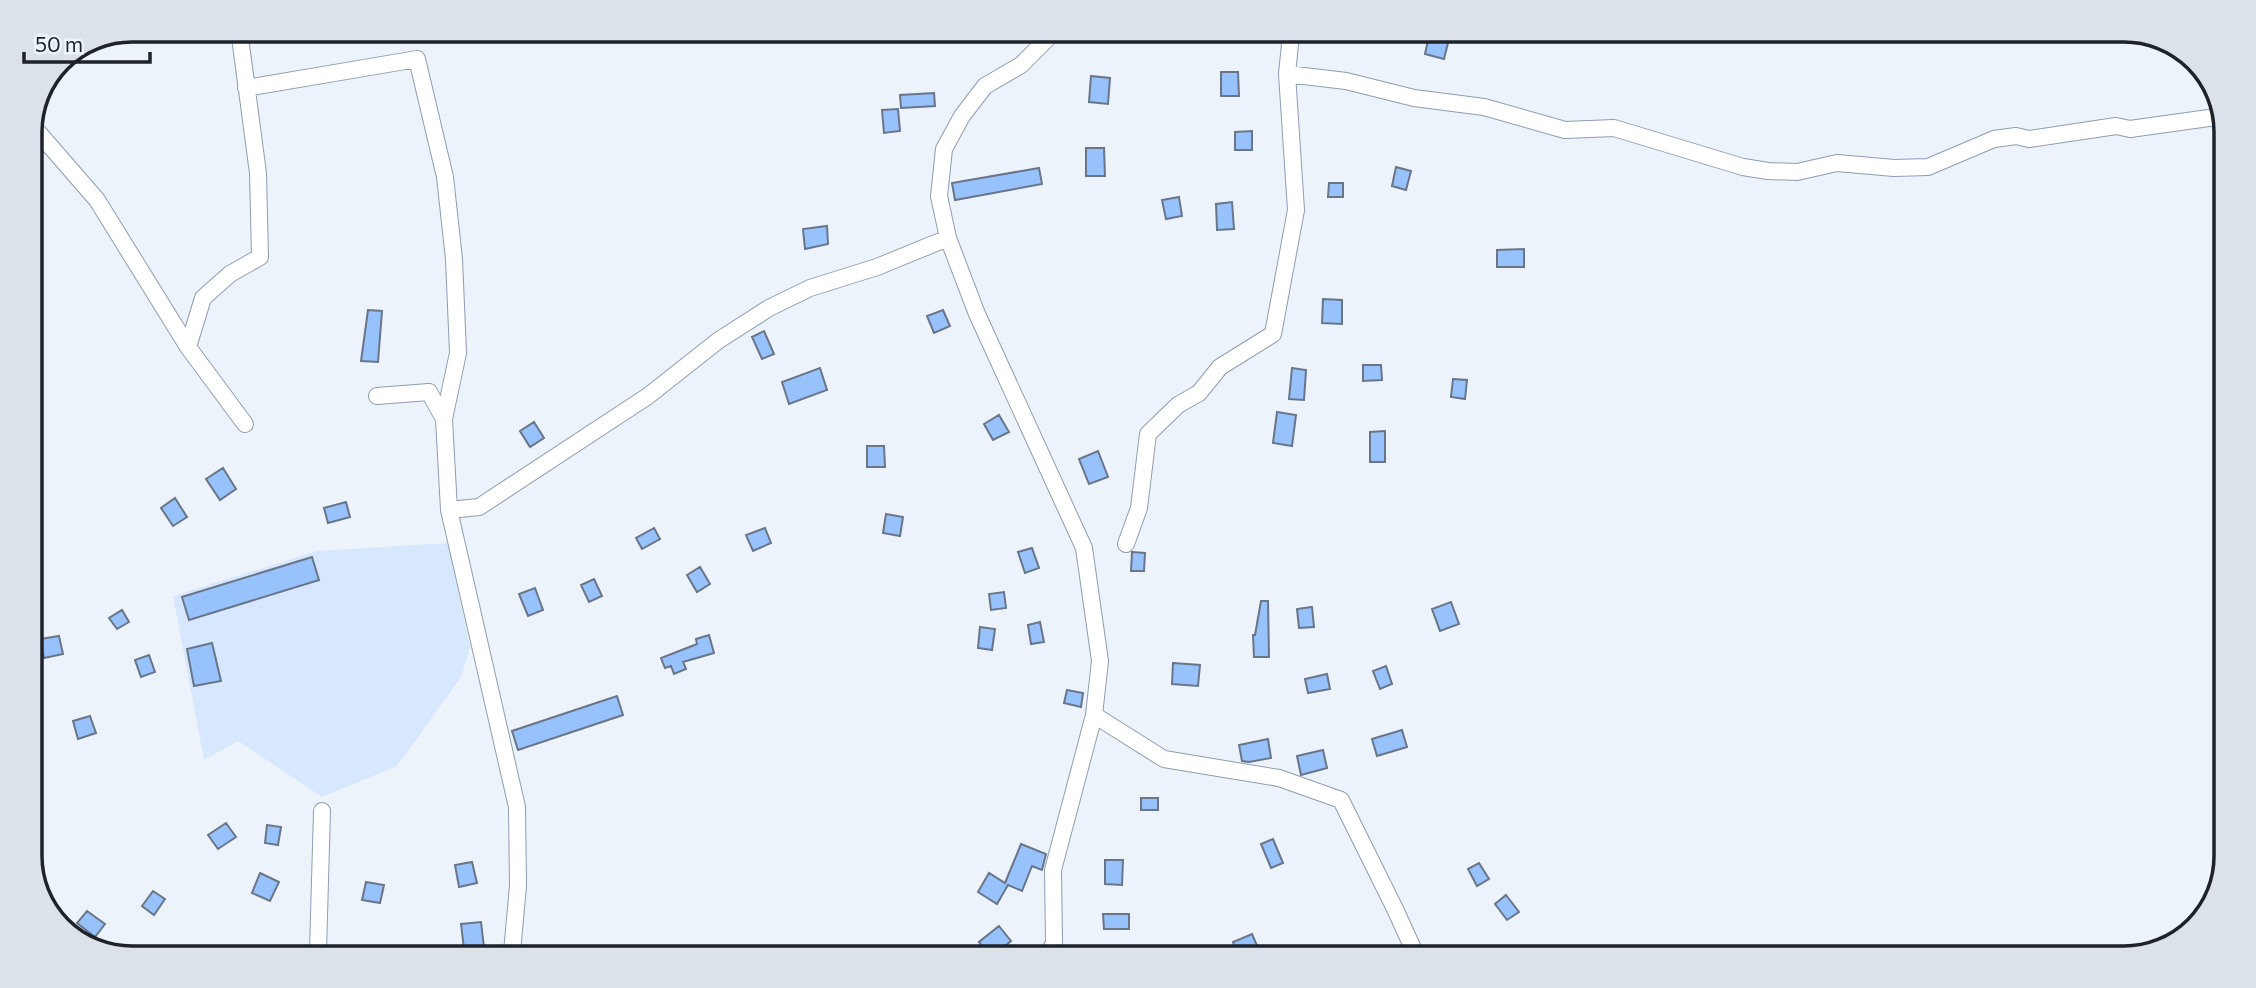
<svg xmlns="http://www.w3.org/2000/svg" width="2256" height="988" viewBox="0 0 2256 988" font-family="Commissioner,sans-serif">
<rect width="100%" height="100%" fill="#edf3fb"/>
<path fill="#d7e7fd" d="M448 543 470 647 461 677 397 766 322 797 238 741 204 760 173 596 317 551Z"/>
<path fill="#98c2fc" stroke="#697689" stroke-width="2" d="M1429 35H1450L1444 59 1425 54Z
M1221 72H1238L1239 96H1221Z
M1091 76 1110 78 1108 104 1089 102Z
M934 93 935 106 901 108 900 95Z
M898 109 900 131 884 133 882 110Z
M1252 131V150H1235V132Z
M1086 148H1104L1105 176H1086Z
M1396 167 1411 171 1406 190 1392 186Z
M1039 168 1042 184 955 200 952 183Z
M1329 183H1343V197H1328Z
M1179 197 1182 216 1166 219 1162 200Z
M1232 202 1234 229 1217 230 1216 204Z
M827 226 828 244 805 249 803 229Z
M1524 249V267H1497V250Z
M1323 299 1342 300V324L1322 323Z
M368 310 382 311 378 362 361 361Z
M943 310 950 326 934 333 927 316Z
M764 331 774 354 762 359 752 337Z
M1363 365H1381L1382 380 1363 381Z
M820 368 827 390 789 404 782 382Z
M1292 368 1306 370 1304 400 1289 399Z
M1453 379 1467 380 1465 399 1451 397Z
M1277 412 1296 415 1292 446 1273 443Z
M999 415 1009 432 993 440 984 424Z
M534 422 544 438 530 447 520 431Z
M1385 431V462H1370V432Z
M867 446H884L885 467H867Z
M1098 451 1108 477 1089 484 1079 459Z
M223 468 236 489 220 500 206 479Z
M175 498 187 517 173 526 161 508Z
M346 502 350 517 328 523 324 508Z
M886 514 903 517 900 536 883 533Z
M654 528 660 539 642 549 636 538Z
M765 528 771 543 753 551 746 535Z
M1032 548 1039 568 1025 573 1018 552Z
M1132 552 1145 553 1144 571H1131Z
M312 557 319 580 189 620 182 597Z
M700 567 710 584 697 592 687 575Z
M594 579 602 596 589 602 581 585Z
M535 588 543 610 528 616 519 594Z
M1004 592 1006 608 991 610 989 594Z
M1261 601H1268L1269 657H1254L1253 635H1255Z
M1451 602 1459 624 1440 631 1432 609Z
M1312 607 1314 627 1299 628 1297 609Z
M122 610 129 622 117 629 109 618Z
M1040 622 1044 642 1031 644 1028 625Z
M980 627 995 629 992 650 978 648Z
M709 635 714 653 683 662 686 669 674 674 671 666 665 668 661 658 697 644 696 639Z
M59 636 63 654 44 658 40 639Z
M212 643 221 681 194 686 187 649Z
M149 655 155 672 141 677 135 660Z
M1173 663 1200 665 1198 686 1172 684Z
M1386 666 1392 684 1380 689 1373 671Z
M1327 674 1330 689 1308 693 1305 679Z
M1067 690 1083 693 1081 707 1064 703Z
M617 696 623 715 518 750 512 731Z
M90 716 96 733 78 739 73 721Z
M1402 730 1407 747 1377 756 1372 739Z
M1268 739 1271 758 1249 762 1242 761 1239 745Z
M1323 750 1327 768 1301 775 1297 756Z
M1141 798H1158V810H1141Z
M226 823 236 837 218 849 208 835Z
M267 825 281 827 278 845 265 843Z
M1273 839 1283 863 1271 868 1261 844Z
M1021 844 1046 854 1042 870 1032 866 1022 891 1008 885 997 904 978 892 989 873 1005 883Z
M1105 860H1123L1122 885 1105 884Z
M472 862 477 883 459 887 455 865Z
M1479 863 1489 879 1477 886 1468 869Z
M260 873 279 882 270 901 252 893Z
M366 882 384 885 380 903 362 900Z
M153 891 165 899 154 915 142 906Z
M1506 895 1519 912 1507 920 1495 904Z
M87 911 105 924 95 937 77 923Z
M1103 914H1129V929H1104Z
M481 922 484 947 464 949 461 924Z
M999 926 1011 941 995 954H988L979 942Z
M1252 934 1258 948 1238 955 1233 942Z"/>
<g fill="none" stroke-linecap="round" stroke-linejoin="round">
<defs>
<path id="street" d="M1287 74 1346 81 1414 98 1484 107 1565 130 1614 128 1743 167 1768 171 1797 172 1837 163 1894 168 1928 167 1994 139 2016 136 2029 139 2116 126 2130 129 2223 116
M246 88 417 59 445 177 454 259 458 353 444 419
M31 124 97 200 188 347 245 424
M188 347 203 298 230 274 260 257 258 173 239 30
M377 396 429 392 444 419 449 510 517 807 518 886 512 952
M449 510 479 507 648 396 719 340 769 308 810 288 877 267 948 238
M1126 544 1139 508 1148 434 1178 405 1199 393 1220 367 1273 334 1296 210 1287 74 1291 34
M1094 715 1164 759 1279 778 1341 800 1395 909 1416 955
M318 951 322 811
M1048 954 1054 943 1053 870 1094 715 1100 661 1084 548 977 314 948 238 939 196 944 149 962 116 985 86 1021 65 1053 33"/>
</defs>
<use href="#street" stroke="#8f9db1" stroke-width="18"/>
<use href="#street" stroke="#fff" stroke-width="16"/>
</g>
<path d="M0 0H2256V988H0ZM132 42H2124A90 90 0 0 1 2214 132V856A90 90 0 0 1 2124 946H132A90 90 0 0 1 42 856V132A90 90 0 0 1 132 42Z" fill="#dce2ea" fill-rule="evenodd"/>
<path fill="none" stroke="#1e232b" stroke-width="3.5" d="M132 42H2124A90 90 0 0 1 2214 132V856A90 90 0 0 1 2124 946H132A90 90 0 0 1 42 856V132A90 90 0 0 1 132 42Z"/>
<path d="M24 52v10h126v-10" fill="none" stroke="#1e232b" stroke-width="3.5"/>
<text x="35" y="52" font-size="21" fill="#1e232b" stroke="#edf3fb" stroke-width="5" paint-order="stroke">50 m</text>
</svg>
